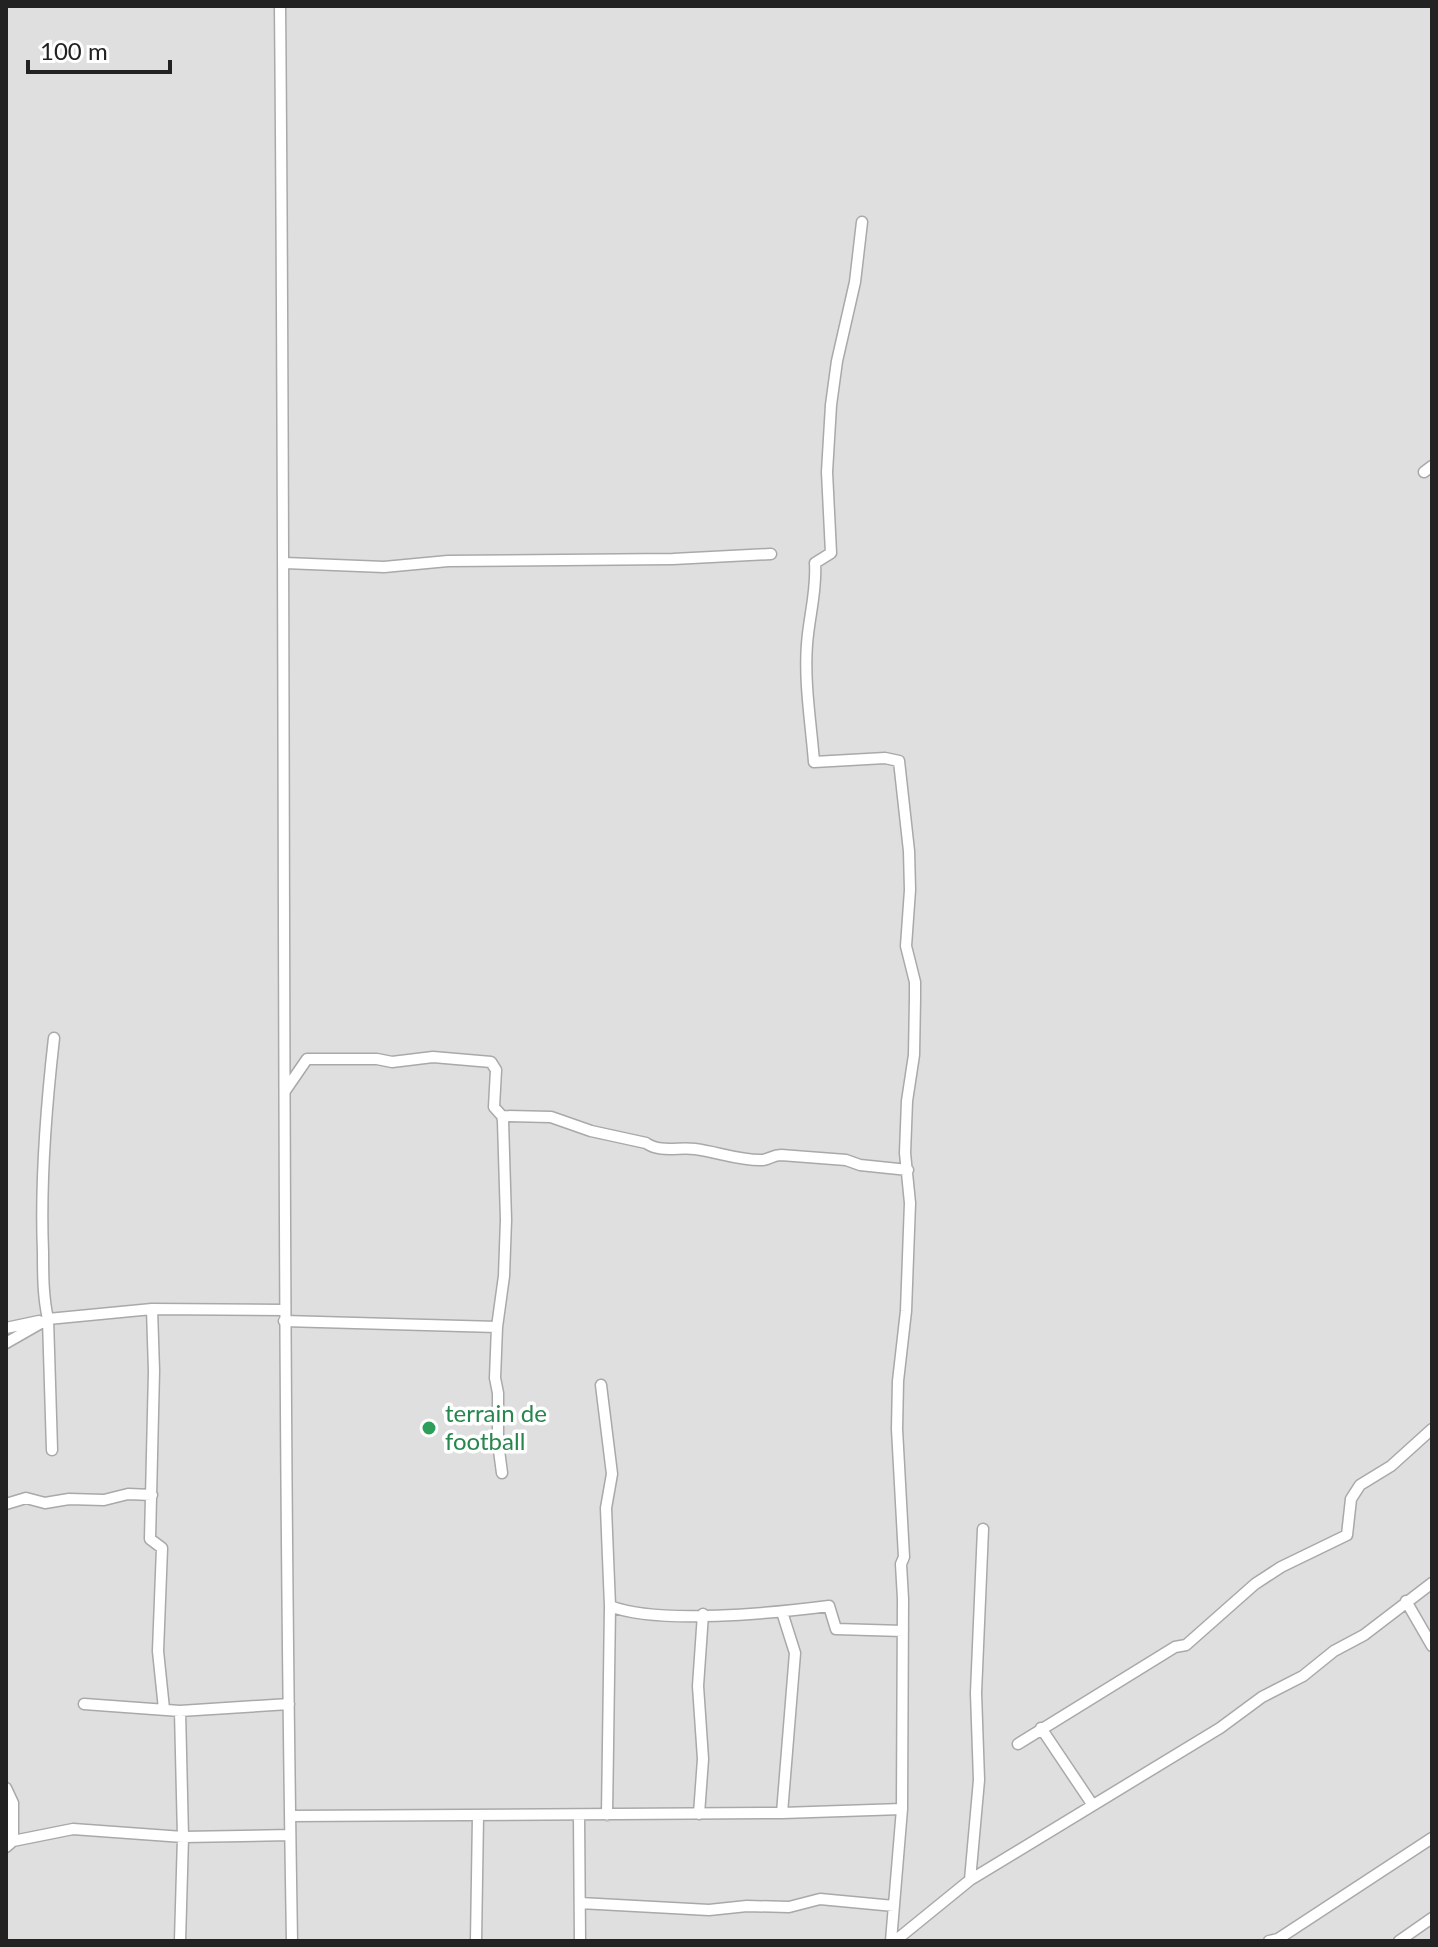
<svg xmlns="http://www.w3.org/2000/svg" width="1438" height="1947" viewBox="0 0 1438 1947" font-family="Lato,sans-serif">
<rect width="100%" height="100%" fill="#f2efe9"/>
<path fill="#e0dfdf" d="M6 6H1432V1941H6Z"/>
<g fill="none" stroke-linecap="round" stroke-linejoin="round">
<defs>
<path id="street" d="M280 6C286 651 281 1296 292 1941
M862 222 855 282 837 361 831 405 827 472 831 553 815 563C817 591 809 616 807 644 804 683 811 723 814 762L885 758 899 761 909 851 910 890 906 946 915 982V998L914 1055 907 1101 905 1153 910 1203 906 1311 898 1381 897 1429 904 1557 901 1564 903 1599 902 1809 891 1941
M1424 472 1432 466
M285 563 384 567 448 561 673 559 771 554
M285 1091 307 1059H377L392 1062 433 1057 491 1062 496 1070 494 1107 502 1116 503 1121 506 1220 504 1276 497 1327 495 1378 498 1393V1443L502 1473
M502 1116 551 1117 591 1131 646 1143C660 1153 678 1147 695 1149 718 1152 740 1161 763 1160 770 1159 773 1155 781 1155L846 1160 860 1165 908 1170
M152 1309 154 1371 150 1539 162 1548 158 1651 164 1709
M284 1321 497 1327
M6 1328 39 1321
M6 1343 48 1319 152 1309 284 1310
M601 1385 612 1474 606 1508 610 1606 607 1815
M52 1450 48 1319C43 1297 43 1274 43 1252 40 1181 46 1108 54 1038
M6 1504 26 1498 45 1503 69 1499 104 1500 128 1494 152 1495
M1406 1601 1432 1646
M610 1606C658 1625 774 1613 829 1606L836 1629 903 1631
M782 1612 795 1653 782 1813
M84 1704 180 1711 289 1704
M1041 1728 1092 1804
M1018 1744 1175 1647 1186 1645 1255 1584 1281 1567 1347 1535 1351 1499 1360 1485 1391 1466 1432 1429
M6 1788 13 1803V1841
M699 1814 703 1759 698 1686 703 1614
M290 1816 782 1813 902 1809
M579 1816 580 1941
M6 1847 13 1841 73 1829 183 1837 290 1835
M970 1880 979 1780 976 1693 983 1529
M580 1903 709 1910 747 1906 789 1907 820 1899 894 1906
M180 1941 183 1837 180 1711
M476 1941 478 1816
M895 1941 970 1880 1220 1728 1262 1697 1303 1676 1334 1651 1364 1635 1432 1583
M1269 1941 1278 1939 1432 1838
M1399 1941 1432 1918"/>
</defs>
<use href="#street" stroke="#a9a9a9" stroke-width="13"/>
<use href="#street" stroke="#fff" stroke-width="10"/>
</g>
<circle fill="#2e9e5b" stroke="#fff" stroke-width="3" cx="429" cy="1428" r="8"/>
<g text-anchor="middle" stroke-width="7" stroke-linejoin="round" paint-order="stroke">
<g font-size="24" fill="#27864d" stroke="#fff" text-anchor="start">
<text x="445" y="1422">terrain de<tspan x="445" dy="28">football</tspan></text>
</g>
</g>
<rect width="1438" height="1947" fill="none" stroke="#222222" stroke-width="16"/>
<path d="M28 60v12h142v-12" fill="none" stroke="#222222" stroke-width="4"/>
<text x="40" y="60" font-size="24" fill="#222222" stroke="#ffffff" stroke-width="6" paint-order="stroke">100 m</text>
</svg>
